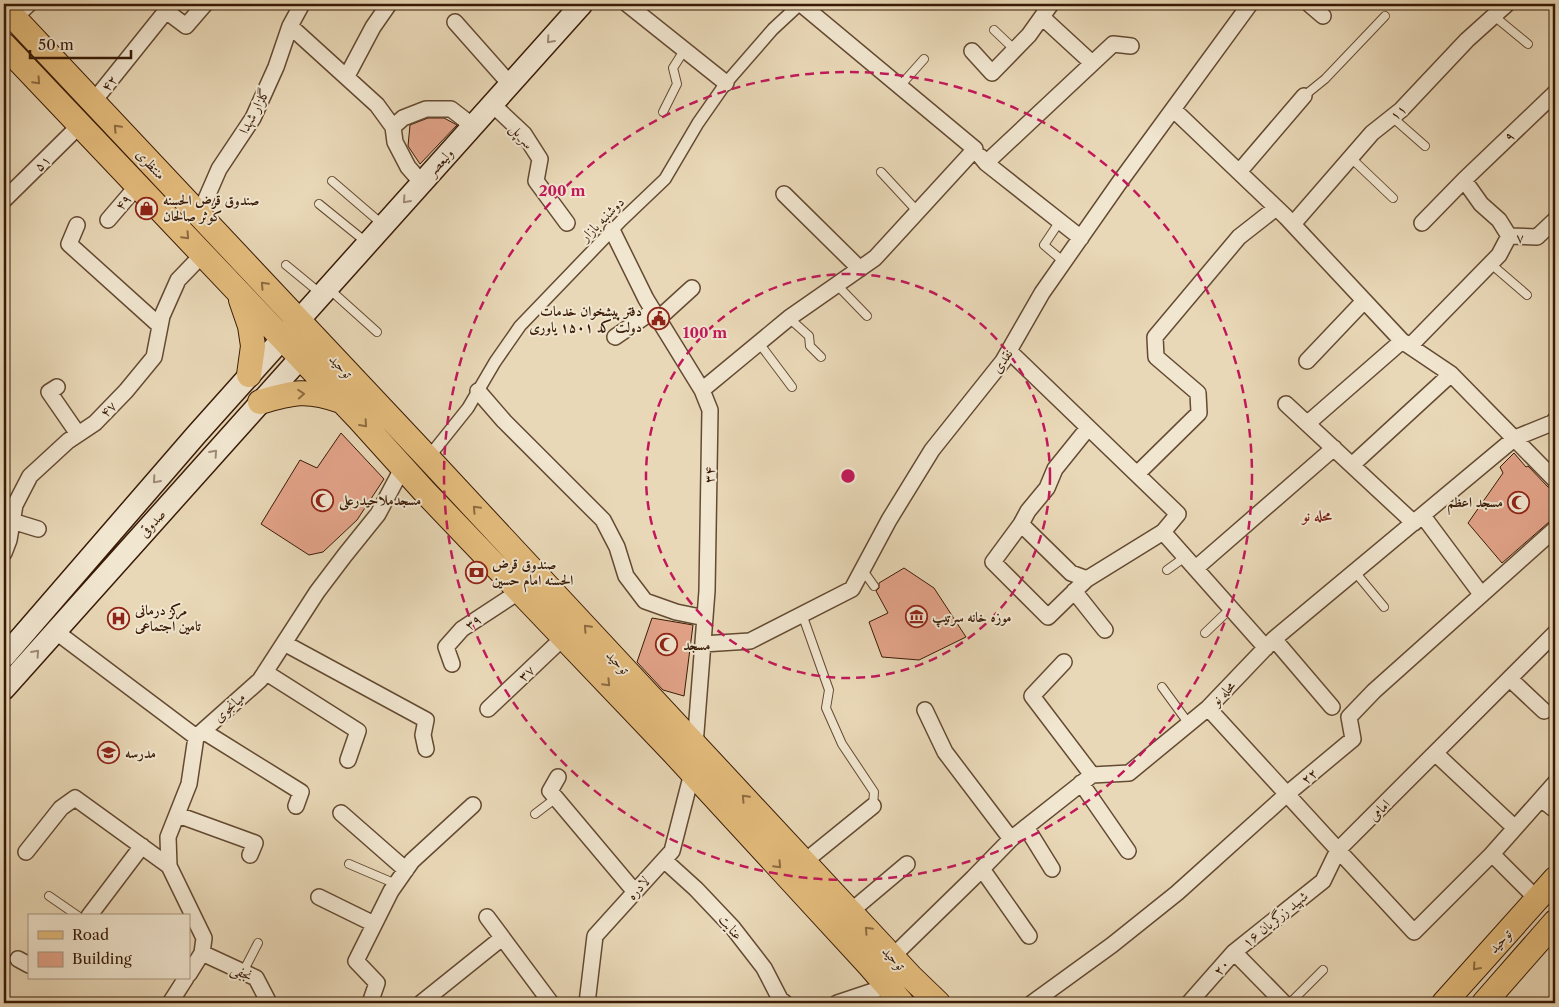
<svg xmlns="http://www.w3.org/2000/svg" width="1559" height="1007" viewBox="0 0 1559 1007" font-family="'Libre Caslon Text',Amiri,serif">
<rect width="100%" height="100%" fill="#e9d8b7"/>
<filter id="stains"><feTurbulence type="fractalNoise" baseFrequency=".004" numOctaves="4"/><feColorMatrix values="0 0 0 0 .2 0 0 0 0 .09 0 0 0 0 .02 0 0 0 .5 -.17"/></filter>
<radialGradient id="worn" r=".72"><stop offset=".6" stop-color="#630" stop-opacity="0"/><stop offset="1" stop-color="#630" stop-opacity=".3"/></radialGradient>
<path fill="#e4a48a" stroke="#381a06" d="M428 118H444L457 125 420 164 408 146 410 125Z
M341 433 384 479 357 520 323 552 309 555 261 524 300 460 317 468Z
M1514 453 1526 467 1528 466 1548 487 1555 489V518L1549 522 1502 563 1468 523 1503 473 1500 467Z
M904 568 934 588 966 637 919 660 882 657 869 622 888 613 876 591 879 588V583Z
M652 618 693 625 684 696 663 690 637 662Z"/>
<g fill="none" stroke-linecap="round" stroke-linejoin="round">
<defs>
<path id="service" d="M1494 16 1528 44
M994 30 1015 50
M900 86 924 59
M1304 96 1325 79 1385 16
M663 112 677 84 673 68 685 49
M1392 117 1425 146
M1351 158 1393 198
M881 172 918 212
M332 181 382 224
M319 204 366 242
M1060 221 1044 245 1064 262
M1491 264 1527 295
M286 265 320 293
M837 285 867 316
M328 288 377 332
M789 318 809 336 810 346 821 357
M759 343 792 387
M862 569 874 586
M1167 570 1185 557
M1355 572 1384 607
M802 614 829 690 826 708 842 744 874 792 873 806
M1205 633 1231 608
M1162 687 1189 724
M535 814 556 798
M349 864 396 884
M49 896 78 916
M243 972 258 943
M1290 1003 1323 970"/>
<path id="pedestrian" d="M428 458 468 408 495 362 520 326 622 220 665 179 698 123 726 83 773 29 800 4"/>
<path id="minor" d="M627 4 726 83
M1309 4 1323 16
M1042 17 1092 63
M14 18 29 4
M455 22 510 84
M290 26 377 105 393 127 395 142 408 167 422 183
M972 51 992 73 1029 35 1051 4
M347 76 373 27 389 4
M93 102 166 11 186 26 205 4
M492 104 524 134 540 159 536 181 567 223
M1174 110 1286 217 1402 341 1451 374 1555 480
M393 127 403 118 426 109H451L473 126
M981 157 986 163 1081 238
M986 163 1113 44 1131 46
M1239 172 1304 96
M784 194 860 269
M4 200 79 126
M199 215 219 169 253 118 276 67 290 26 302 4
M108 220 138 185
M1422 223 1464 180 1555 93
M1293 224 1372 133 1401 110 1467 40 1507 4
M77 225 69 244 160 326
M612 230 646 299 702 390 710 410 707 591 695 745
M1509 236 1537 237 1555 220
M658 319 692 288
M615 337 653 311
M1410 346 1499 255 1509 236 1499 220 1481 204 1464 180
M1009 351 1178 514 1163 532 1266 648
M1307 361 1364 301
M57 387 49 392 78 434
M702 390 789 318 875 258 975 149 801 4
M478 391 504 421 603 520 617 547 626 576 645 601 676 612 705 618
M1286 404 1414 523
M1308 423 1402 341
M1088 428 1055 469 1047 488 1028 511 1021 524 1071 573 1087 579 1163 532
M1352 465 1451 374
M1137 474 1199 413 1198 393 1156 357 1155 337 1239 237 1276 208
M1423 516 1481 594
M12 521 38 529
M1021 524 993 562 1048 617 1087 579
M4 553 9 540 15 505 30 476 68 441 95 423 126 391 154 357 162 316 178 280 203 254
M1196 568 1334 448
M1074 591 1105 630
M55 631 196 737
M1274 639 1332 707
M284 643 426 720 423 735 426 749
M703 644 750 641 852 589 889 520 932 450 1003 361 1042 293 1119 183 1250 4
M1064 662 1032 696 1092 775
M452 664 446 647 462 629 520 591
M265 672 358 731 348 760
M1510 679 1544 711
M1208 708 1338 850 1555 633
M488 709 564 637
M925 710 945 752 1011 839
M203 731 301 792 296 806
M1435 753 1515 828
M558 777 550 791 635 892
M1081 783 1128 851
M1541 799 1555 810
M341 813 406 870
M178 815 255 843 250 855
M1026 827 1052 869
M26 852 61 808 75 798 169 866
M1492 854 1555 783
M664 860 696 889 733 928 764 968 780 999 785 1003
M804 862 873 806
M982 869 1029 936
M319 897 374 924
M850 912 907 864
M89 916 142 846
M487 917 551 1003
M202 953 256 978 269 1003
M892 957 973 878 1011 839 1092 775 1129 773 1208 708 1274 639 1515 438 1552 423 1555 420
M18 959 29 965
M189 974 202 953 204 938 169 866 168 837 189 784 196 737 260 680 317 592 345 555 378 514 403 467
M170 1003 186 978
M370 1003 377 983 356 961 391 891 412 861 473 805
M421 1003 502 938
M587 1003 595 936 672 851 692 773
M837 1003 888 986
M1032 1003 1112 945 1177 893 1287 794 1353 739 1349 717 1374 691 1555 529
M1189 1003 1234 952
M1284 1003 1234 952 1323 881 1338 850 1414 932 1492 854 1537 899"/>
<path id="secondary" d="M4 657 196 435 582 4
M4 689 311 346"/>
<path id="primary" d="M4 7 428 458 911 977 938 1003
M4 45 359 419 424 491 674 753 869 965 902 1003
M241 300 250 326 253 346 249 375
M260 402C293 392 308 389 341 401
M1444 1003 1555 879
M1484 1003 1555 922"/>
</defs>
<use href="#service" stroke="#644a32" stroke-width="10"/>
<use href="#pedestrian" stroke="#644a32" stroke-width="14"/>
<use href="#minor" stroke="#644a32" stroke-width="18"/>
<use href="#secondary" stroke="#381a06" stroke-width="24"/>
<use href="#primary" stroke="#381a06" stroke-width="26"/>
<use href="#service" stroke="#f1e6d0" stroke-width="8"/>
<use href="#pedestrian" stroke="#f1e6d0" stroke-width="11"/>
<use href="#minor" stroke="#f1e6d0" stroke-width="15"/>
<use href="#secondary" stroke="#f1e6d0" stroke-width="21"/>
<use href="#primary" stroke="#e4bc7c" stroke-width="24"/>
</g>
<defs><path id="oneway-chevron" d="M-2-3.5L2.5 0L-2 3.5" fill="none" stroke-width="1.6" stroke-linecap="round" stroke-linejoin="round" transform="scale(1.25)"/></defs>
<g stroke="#9e8a75">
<use href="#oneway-chevron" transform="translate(550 40) rotate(132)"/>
<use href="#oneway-chevron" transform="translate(406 200) rotate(132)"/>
<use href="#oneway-chevron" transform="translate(214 453) rotate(-48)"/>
<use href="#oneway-chevron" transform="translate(156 480) rotate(131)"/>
<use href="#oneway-chevron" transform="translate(36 653) rotate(-48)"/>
</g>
<g stroke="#8e6b41">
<use href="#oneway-chevron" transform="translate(37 81) rotate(47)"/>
<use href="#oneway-chevron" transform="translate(117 128) rotate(-133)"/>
<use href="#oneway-chevron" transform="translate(186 236) rotate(47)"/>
<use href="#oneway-chevron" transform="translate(264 285) rotate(-133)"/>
<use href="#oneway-chevron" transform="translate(301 394) rotate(-4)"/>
<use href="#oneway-chevron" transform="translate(364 424) rotate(48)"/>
<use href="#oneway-chevron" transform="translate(476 509) rotate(-133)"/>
<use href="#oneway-chevron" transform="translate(587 628) rotate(-133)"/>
<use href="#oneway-chevron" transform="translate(607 683) rotate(46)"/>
<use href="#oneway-chevron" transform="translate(745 798) rotate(-133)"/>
<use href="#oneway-chevron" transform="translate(778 865) rotate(47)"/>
<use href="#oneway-chevron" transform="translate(868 930) rotate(-133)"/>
<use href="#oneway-chevron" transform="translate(1476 967) rotate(132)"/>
</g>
<g fill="none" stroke="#c2185b" stroke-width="2.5" stroke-dasharray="9 6">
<circle cx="848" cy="476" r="202"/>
<circle cx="848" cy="476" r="404"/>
</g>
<defs>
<symbol id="shop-ring" viewBox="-11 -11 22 22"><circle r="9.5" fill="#f1e6d0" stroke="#8f2418" stroke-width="1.5"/><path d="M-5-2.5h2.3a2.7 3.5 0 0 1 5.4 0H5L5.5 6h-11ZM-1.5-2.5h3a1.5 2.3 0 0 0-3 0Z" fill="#8f2418"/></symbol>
<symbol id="civic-ring" viewBox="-11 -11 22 22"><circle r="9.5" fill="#f1e6d0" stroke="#8f2418" stroke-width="1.5"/><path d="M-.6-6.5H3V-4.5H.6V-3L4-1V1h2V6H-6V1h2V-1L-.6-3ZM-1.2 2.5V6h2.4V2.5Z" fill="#8f2418"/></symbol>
<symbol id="mosque-ring" viewBox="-11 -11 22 22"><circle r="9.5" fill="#f1e6d0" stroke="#8f2418" stroke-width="1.5"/><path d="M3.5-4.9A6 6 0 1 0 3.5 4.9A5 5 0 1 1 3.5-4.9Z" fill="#8f2418"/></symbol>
<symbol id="bank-ring" viewBox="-11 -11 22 22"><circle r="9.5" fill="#f1e6d0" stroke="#8f2418" stroke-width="1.5"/><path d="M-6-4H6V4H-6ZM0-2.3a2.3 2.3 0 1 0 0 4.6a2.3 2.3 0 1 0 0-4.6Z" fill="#8f2418"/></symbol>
<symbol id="museum-ring" viewBox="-11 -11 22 22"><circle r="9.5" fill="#f1e6d0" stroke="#8f2418" stroke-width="1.5"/><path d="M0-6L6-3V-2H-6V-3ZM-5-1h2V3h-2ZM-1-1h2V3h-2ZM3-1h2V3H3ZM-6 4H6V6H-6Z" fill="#8f2418"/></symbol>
<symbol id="hospital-ring" viewBox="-11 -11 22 22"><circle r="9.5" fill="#f1e6d0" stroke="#8f2418" stroke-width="1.5"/><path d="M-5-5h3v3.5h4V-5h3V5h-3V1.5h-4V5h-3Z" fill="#8f2418"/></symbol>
<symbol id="school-ring" viewBox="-11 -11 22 22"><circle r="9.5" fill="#f1e6d0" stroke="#8f2418" stroke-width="1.5"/><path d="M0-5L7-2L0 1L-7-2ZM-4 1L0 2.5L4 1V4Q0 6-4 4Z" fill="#8f2418"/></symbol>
</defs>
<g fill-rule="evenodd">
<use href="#shop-ring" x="134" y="196" width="25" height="25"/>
<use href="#civic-ring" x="646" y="306" width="25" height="25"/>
<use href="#mosque-ring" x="310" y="488" width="25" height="25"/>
<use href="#mosque-ring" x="1506" y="490" width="25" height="25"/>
<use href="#bank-ring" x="464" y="560" width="25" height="25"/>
<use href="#museum-ring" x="904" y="604" width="25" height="25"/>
<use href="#hospital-ring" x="106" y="606" width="25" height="25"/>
<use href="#mosque-ring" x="654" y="632" width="25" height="25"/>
<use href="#school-ring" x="96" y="740" width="25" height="25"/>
</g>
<g text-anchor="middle" stroke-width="4" stroke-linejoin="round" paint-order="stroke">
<g font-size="14" fill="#381a06" stroke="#f1e6d0">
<text transform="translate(109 83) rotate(-51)" y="5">۴۲</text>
<text transform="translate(254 111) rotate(-62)" y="5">گلزار شهدا</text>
<text transform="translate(1398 112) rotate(-41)" y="5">۱۱</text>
<text transform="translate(522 136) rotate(50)" y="5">سر پل</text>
<text transform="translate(1509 136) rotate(-44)" y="5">۹</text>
<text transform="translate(440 162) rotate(-48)" y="5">ولیعصر</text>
<text transform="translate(42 163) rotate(-44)" y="5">۵۱</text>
<text transform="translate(151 164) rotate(47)" y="5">منتظری</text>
<text transform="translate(123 202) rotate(-50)" y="5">۴۹</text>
<text transform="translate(602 219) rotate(-45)" y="5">دوشنبه بازار</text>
<text x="1520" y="242">۷</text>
<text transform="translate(1002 361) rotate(-56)" y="5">نقدی</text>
<text transform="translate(341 366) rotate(47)" y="5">توحید</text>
<text transform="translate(108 409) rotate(-45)" y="5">۴۷</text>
<text transform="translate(709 475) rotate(-89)" y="5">۳۴</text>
<text transform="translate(152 523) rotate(-48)" y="5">صدوقی</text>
<text transform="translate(473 622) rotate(-35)" y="5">۳۹</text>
<text transform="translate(618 662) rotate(47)" y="5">توحید</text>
<text transform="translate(526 673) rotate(-43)" y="5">۳۷</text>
<text transform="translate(1223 693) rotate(-46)" y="5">محله نو</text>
<text transform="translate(229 707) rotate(-42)" y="5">میانجوی</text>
<text transform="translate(1309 776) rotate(-40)" y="5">۲۲</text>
<text transform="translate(1379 810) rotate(-45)" y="5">امامی</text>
<text transform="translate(638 888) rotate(-48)" y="5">لادره</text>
<text transform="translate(1275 919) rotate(-39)" y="5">۱۶ شهید زرگریان</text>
<text transform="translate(731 927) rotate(49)" y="5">عنایت</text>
<text transform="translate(1500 941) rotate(-48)" y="5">توحید</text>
<text transform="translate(894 958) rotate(47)" y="5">توحید</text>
<text transform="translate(1221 967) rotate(-49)" y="5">۲۰</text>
<text transform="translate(242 972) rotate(26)" y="5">نجفی</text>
</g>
<g font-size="14" font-weight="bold" fill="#381a06" stroke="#f1e6d0" text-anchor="start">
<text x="163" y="205">صندوق قرض الحسنه<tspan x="163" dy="16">کوثر صالحان</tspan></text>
<text x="642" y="316" text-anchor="end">دفتر پیشخوان خدمات<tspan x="642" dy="16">دولت کد ۱۵۰۱ یاوری</tspan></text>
<text x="339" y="505">مسجدملاحیدرعلی</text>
<text x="1503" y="507" text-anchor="end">مسجد اعظم</text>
<text x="492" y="569">صندوق قرض<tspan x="492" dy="16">الحسنه امام حسین</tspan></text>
<text x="135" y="615">مرکز درمانی<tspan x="135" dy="16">تامین اجتماعی</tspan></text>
<text x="932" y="622">موزه خانه سرتیپ</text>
<text x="683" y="650">مسجد</text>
<text x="125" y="758">مدرسه</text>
</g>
<g font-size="15" font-weight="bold" fill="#7a1f14" stroke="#f1e6d0">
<text x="1317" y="521">محله نو</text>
</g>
</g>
<circle cx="848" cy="476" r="8" fill="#c2185b" stroke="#f1e6d0" stroke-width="2.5"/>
<g font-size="15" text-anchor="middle" font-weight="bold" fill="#c2185b" stroke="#f1e6d0" stroke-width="4" stroke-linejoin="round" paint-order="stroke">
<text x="562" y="196">200 m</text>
<text x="705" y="338">100 m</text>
</g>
<rect width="1559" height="1007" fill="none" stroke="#e9d8b7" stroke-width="20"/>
<rect x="5" y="5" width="1549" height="997" fill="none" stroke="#381a06" stroke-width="2.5"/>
<rect x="10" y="10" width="1539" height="987" fill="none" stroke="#381a06"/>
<rect x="28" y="914" width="162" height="65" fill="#f1e6d0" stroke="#a7947f"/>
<rect x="38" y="931" width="25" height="8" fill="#e4bc7c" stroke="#a7947f"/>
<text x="72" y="940" font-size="15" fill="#381a06">Road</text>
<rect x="38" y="952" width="25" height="15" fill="#e4a48a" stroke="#a7947f"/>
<text x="72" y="964" font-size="15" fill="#381a06">Building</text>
<path d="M30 50v8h101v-8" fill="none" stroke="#381a06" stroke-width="2.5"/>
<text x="38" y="50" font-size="15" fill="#381a06" stroke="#f1e6d0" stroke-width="4" paint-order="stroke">50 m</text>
<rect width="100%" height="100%" filter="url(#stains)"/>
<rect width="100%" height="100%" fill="url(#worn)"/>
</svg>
